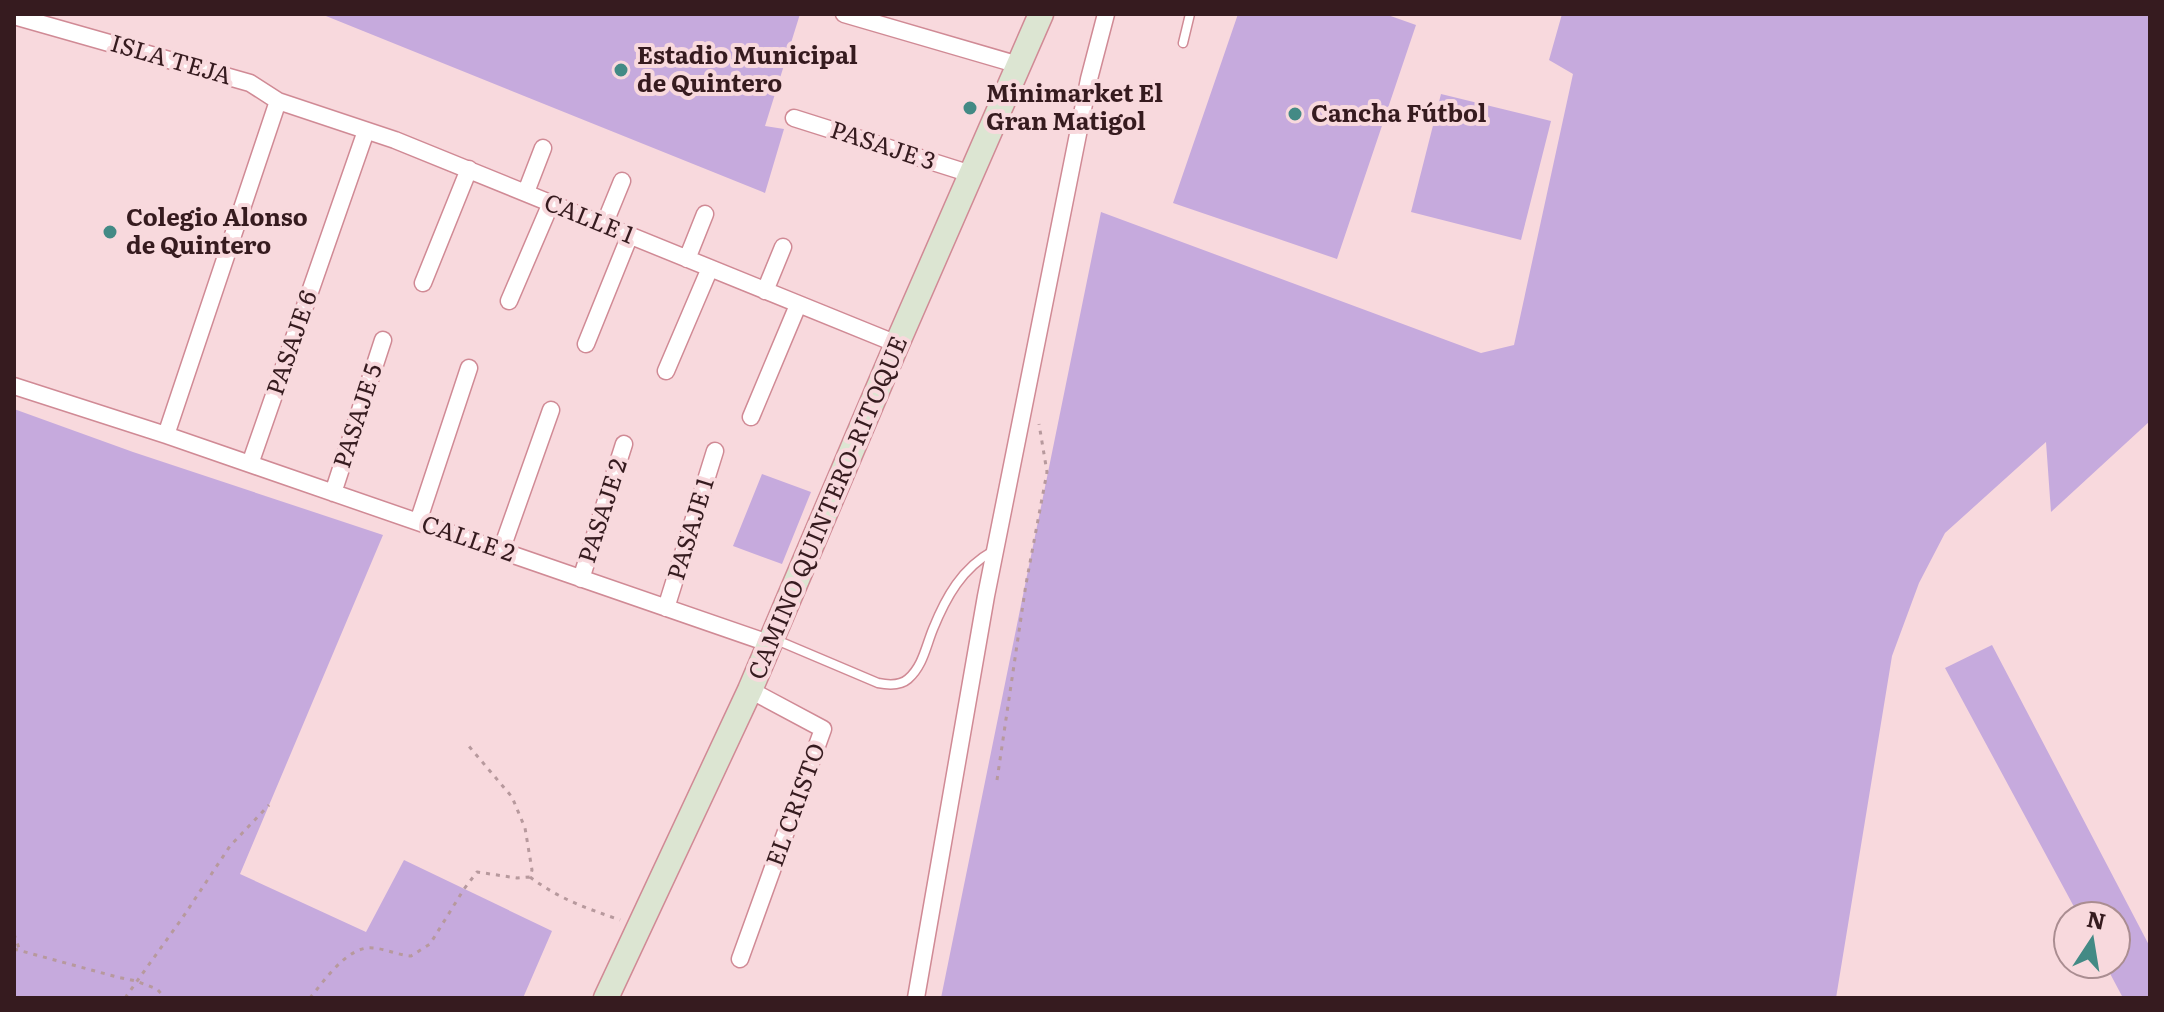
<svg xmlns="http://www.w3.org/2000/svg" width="2164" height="1012" viewBox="0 0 2164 1012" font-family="Literata,serif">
<rect width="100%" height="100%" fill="#f8d9dd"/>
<path fill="#c6aadd" d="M321 14H800L765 126 784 129 765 193Z
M1238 14H1385L1416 25 1337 259 1173 203Z
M1562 14H2150V421L2051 512 2046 442 1945 533 1919 583 1892 656 1836 998H941L1101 212 1481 353 1514 345 1573 74 1549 60Z
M1441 94 1551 121 1521 240 1411 212Z
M14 409 133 452 383 535 240 874 366 932 404 860 552 931 523 998H14Z
M762 474 811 492 782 564 733 546Z
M1992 645 2150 947V998H2123L2105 964H2116V916H2079L1945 668Z"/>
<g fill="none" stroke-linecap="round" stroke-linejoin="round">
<defs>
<path id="service" d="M1183 43 1190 14
M774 639 878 683C888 685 900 686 908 679 923 666 926 646 933 629 946 597 962 568 993 551"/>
<path id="minor" d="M844 14 1019 65
M14 16 250 83 278 101 395 140 897 344
M794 118 971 174
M526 192 543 148
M604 225 622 181
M687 259 705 214
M423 283 469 169
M765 291 783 247
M509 301 551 203
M586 344 630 235
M666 371 710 268
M14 386 166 435 771 644
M751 417 798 305
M166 435 278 101
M250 464 366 131
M333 493 383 340
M418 522 469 368
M501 551 551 410
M581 579 624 444
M666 608 715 451
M740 959 823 729 750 690
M916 998 986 596 1089 79 1106 14"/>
<path id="secondary" d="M606 998 750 690 897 344 1041 14"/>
</defs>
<use href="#service" stroke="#d08a95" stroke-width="11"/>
<use href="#minor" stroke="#d08a95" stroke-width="19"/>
<use href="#secondary" stroke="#d08a95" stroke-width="27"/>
<path stroke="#b7999d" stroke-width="3" stroke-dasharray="4 6" stroke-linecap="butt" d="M997 780 1026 584 1047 472 1039 424
M530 877C559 899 586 908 620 920
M14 934 20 951
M14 949 117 977 136 981 157 989 165 998
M125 998 183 917 230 846 269 805
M310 998C324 981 348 945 373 948 386 949 398 955 411 956L430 944 464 889 477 872 517 878 530 877 532 870 525 828 512 797 467 744"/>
<use href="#service" stroke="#fff" stroke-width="8"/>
<use href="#minor" stroke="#fff" stroke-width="16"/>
<use href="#secondary" stroke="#dce5d2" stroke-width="24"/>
</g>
<g fill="#438a85" stroke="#f8d9dd" stroke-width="3">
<circle cx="621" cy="70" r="8"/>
<circle cx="970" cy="108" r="8"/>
<circle cx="1295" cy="114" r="8"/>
<circle cx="110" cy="232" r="8"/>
</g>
<g text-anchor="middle" stroke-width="8" stroke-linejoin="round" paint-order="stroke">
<g font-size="24" font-weight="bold" fill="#361b1f" stroke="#f8d9dd" text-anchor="start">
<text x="637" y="64">Estadio Municipal<tspan x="637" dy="28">de Quintero</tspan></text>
<text x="986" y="102">Minimarket El<tspan x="986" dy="28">Gran Matigol</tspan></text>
<text x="1311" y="122">Cancha Fútbol</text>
<text x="126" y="226">Colegio Alonso<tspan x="126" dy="28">de Quintero</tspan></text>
</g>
<g font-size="24" fill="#361b1f" stroke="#f8d9dd">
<text transform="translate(171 60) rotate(16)" y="8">ISLA TEJA</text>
<text transform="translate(883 146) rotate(18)" y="8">PASAJE 3</text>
<text transform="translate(589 219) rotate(22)" y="8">CALLE 1</text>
<text transform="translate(292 343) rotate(-71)" y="8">PASAJE 6</text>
<text transform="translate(358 416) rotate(-72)" y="8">PASAJE 5</text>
<text transform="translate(828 508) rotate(-67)" y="8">CAMINO QUINTERO-RITOQUE</text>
<text transform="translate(603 511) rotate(-72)" y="8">PASAJE 2</text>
<text transform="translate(691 529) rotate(-73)" y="8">PASAJE 1</text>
<text transform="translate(468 539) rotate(19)" y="8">CALLE 2</text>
<text transform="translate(796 805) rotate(-70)" y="8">EL CRISTO</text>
</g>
</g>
<rect width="2164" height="1012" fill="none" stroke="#361b1f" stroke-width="32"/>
<g transform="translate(2092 940) rotate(12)"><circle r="38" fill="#f8d9dd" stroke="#aa8d91" stroke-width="2"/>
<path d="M0-6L14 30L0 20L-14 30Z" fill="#438a85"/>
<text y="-12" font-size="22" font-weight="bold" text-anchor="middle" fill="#361b1f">N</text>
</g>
</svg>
